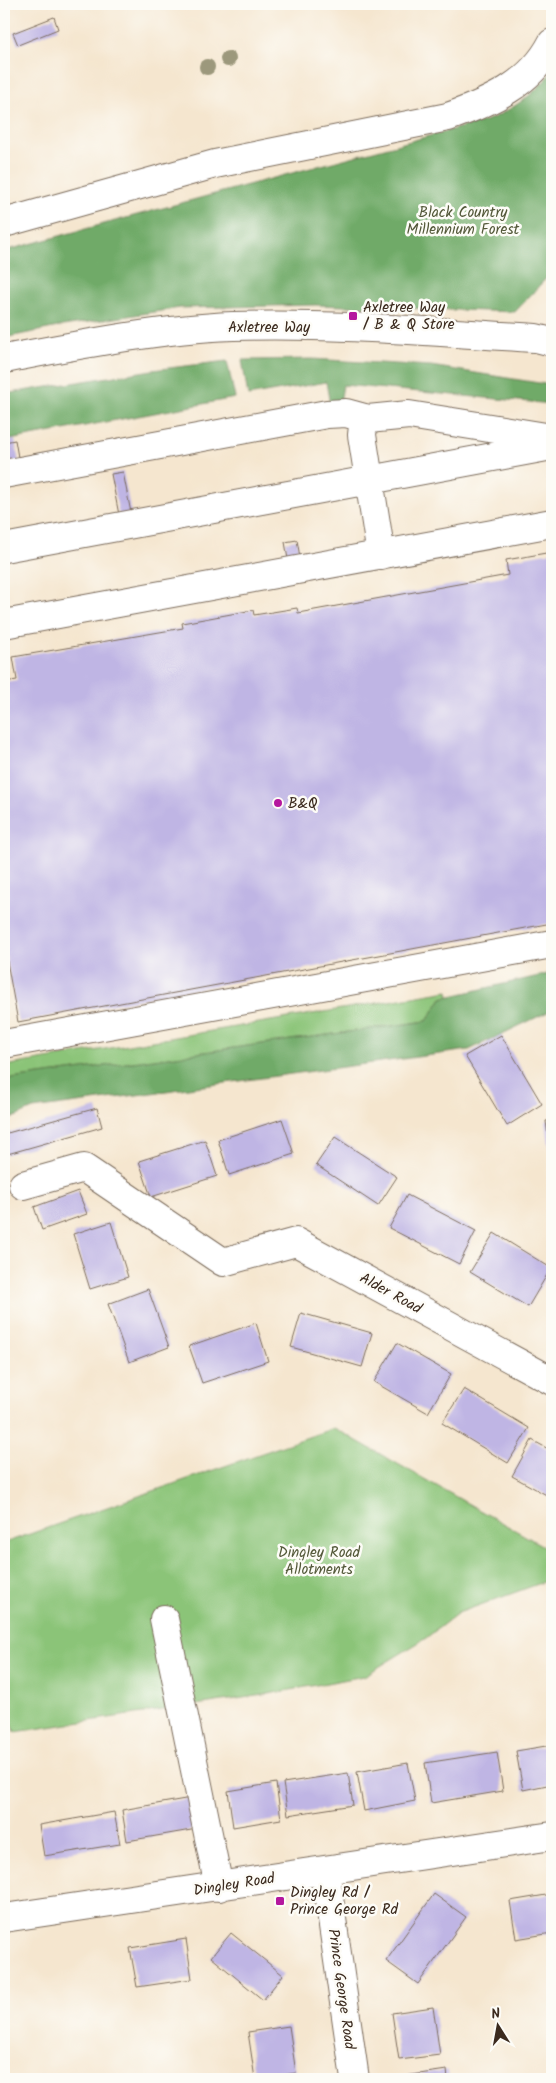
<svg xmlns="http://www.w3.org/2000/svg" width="556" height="2083" viewBox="0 0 556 2083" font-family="Kalam,sans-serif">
<rect width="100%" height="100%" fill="#fdfcf7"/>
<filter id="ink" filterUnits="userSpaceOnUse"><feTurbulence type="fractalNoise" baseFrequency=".02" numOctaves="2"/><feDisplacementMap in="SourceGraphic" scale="10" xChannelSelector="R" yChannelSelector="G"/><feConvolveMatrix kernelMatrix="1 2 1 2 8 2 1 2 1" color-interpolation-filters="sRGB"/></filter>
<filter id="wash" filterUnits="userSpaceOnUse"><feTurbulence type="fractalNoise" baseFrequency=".0096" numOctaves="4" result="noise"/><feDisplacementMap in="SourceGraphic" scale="20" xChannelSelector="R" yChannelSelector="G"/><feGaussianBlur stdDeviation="1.12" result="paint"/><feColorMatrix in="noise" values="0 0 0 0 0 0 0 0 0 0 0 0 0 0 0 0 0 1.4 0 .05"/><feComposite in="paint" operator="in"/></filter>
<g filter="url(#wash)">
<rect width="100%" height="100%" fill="#f5e6cf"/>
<path fill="#8bc478" stroke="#63774b" d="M448 991 449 996 442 998 427 1021 4 1080V1066Z
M334 1428 552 1551V1579L458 1613 426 1638 364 1676 263 1695 15 1732 4 1700V1543Z"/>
<path fill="#70aa68" stroke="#566a43" d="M552 72V272L515 312 316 305 180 308 63 326 4 338V251L488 120C513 109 535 94 552 72Z
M312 359 431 366 552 385V404L343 385 339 409 330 405 326 382 248 396 242 360Z
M227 361 235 398 4 441V394L152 370Z
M552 973V1010L469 1050 33 1109 4 1122V1080L427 1021 442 998Z"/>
<g id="blocks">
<path fill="#bfb5e4" d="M54 17 58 29 18 45 13 33Z
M15 440 19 463 7 465 4 442Z
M123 472 132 518 120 520 111 474Z
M297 540 301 563 289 565 285 542Z
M552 552V923L18 1022 4 945V682L17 680 13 657 183 628 182 623 253 610 254 615 297 608 298 613 508 575 506 560Z
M501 1035 542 1104 507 1126 465 1056Z
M97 1108 102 1127 4 1155V1134Z
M282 1119 294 1154 229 1175 218 1140Z
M552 1120V1160H551L546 1121Z
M335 1137 397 1177 378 1206 316 1165Z
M205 1140 217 1176 151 1197 139 1161Z
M78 1191 87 1214 42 1230 34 1207Z
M407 1195 476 1231 459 1264 389 1228Z
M111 1222 128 1277 90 1289 73 1234Z
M494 1233 551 1268 528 1307 470 1272Z
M148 1289 169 1347 129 1362 108 1304Z
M301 1313 372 1333 362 1367 291 1347Z
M256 1323 268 1361 202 1383 189 1346Z
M397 1343 451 1374 428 1413 374 1382Z
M464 1389 529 1428 508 1463 442 1423Z
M532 1440 552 1451V1498L512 1476Z
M552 1745V1784L523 1790 516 1751Z
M497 1752 503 1791 431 1803 425 1763Z
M408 1763 415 1801 364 1811 357 1772Z
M348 1773 353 1805 288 1815 283 1783Z
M276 1783 281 1819 233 1827 228 1791Z
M191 1798 197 1829 127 1841 122 1810Z
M114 1812 120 1844 44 1856 39 1825Z
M434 1894 466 1917 418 1984 386 1961Z
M552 1894V1933L516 1939 510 1901Z
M231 1933 283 1975 263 2000 211 1957Z
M186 1939 192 1979 137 1987 130 1948Z
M433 2007 440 2055 399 2060 392 2013Z
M289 2026 296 2073 255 2079 248 2032Z
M447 2070 448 2079H406L405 2076Z"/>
</g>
</g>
<g filter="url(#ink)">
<use href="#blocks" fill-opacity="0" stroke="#7c6c5c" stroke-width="1"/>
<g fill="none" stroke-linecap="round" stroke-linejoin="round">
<defs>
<path id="minor" d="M4 223 215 164 448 117C490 102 531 84 552 43
M4 359C78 345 157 329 233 326 334 323 435 332 536 338L552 342
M368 419 363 426 362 435 381 555
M4 474 327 414 346 413 368 419 409 415 552 438
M4 548 552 446
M4 624 552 523
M4 1044 552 944
M23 1185 84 1168 223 1262 296 1242 552 1381
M164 1619 219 1887
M325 1870 355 2079
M4 1918 552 1836"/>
</defs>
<use href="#minor" stroke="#7c6c5c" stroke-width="30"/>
<use href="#minor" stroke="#fff" stroke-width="28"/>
</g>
<g fill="#9c987c">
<circle cx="228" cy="59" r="8"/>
<circle cx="207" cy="67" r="8"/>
</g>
</g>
<g fill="#b5179e" stroke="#fdfcf7" stroke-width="2">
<rect x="348" y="311" width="10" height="10" rx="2.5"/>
<circle cx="278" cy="803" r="5"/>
<rect x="275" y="1896" width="10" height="10" rx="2.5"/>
</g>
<g text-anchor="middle" stroke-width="5" stroke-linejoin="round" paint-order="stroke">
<g font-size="15" fill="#535839" stroke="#fdfcf7">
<text x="463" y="217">Black Country<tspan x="463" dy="17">Millennium Forest</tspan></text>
<text x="319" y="1557">Dingley Road<tspan x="319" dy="17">Allotments</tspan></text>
</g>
<g font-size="15" fill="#3b2a1e" stroke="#fdfcf7" text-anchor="start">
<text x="363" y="312">Axletree Way<tspan x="363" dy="17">/ B &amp; Q Store</tspan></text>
<text x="288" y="808">B&amp;Q</text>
<text x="290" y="1897">Dingley Rd /<tspan x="290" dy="17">Prince George Rd</tspan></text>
</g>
<g font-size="15" fill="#3b2a1e" stroke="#fdfcf7">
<text x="269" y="332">Axletree Way</text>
<text transform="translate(391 1293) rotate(29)" y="5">Alder Road</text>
<text transform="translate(234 1884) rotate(-9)" y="5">Dingley Road</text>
<text transform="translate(342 1989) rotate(82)" y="5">Prince George Road</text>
</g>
</g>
<rect width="556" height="2083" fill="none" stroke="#fdfcf7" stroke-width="20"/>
<g transform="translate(498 2026) rotate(349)" stroke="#fdfcf7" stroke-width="4" paint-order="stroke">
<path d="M0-4L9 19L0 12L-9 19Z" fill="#3b2a1e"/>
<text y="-8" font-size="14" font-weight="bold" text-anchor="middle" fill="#3b2a1e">N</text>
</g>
</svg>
